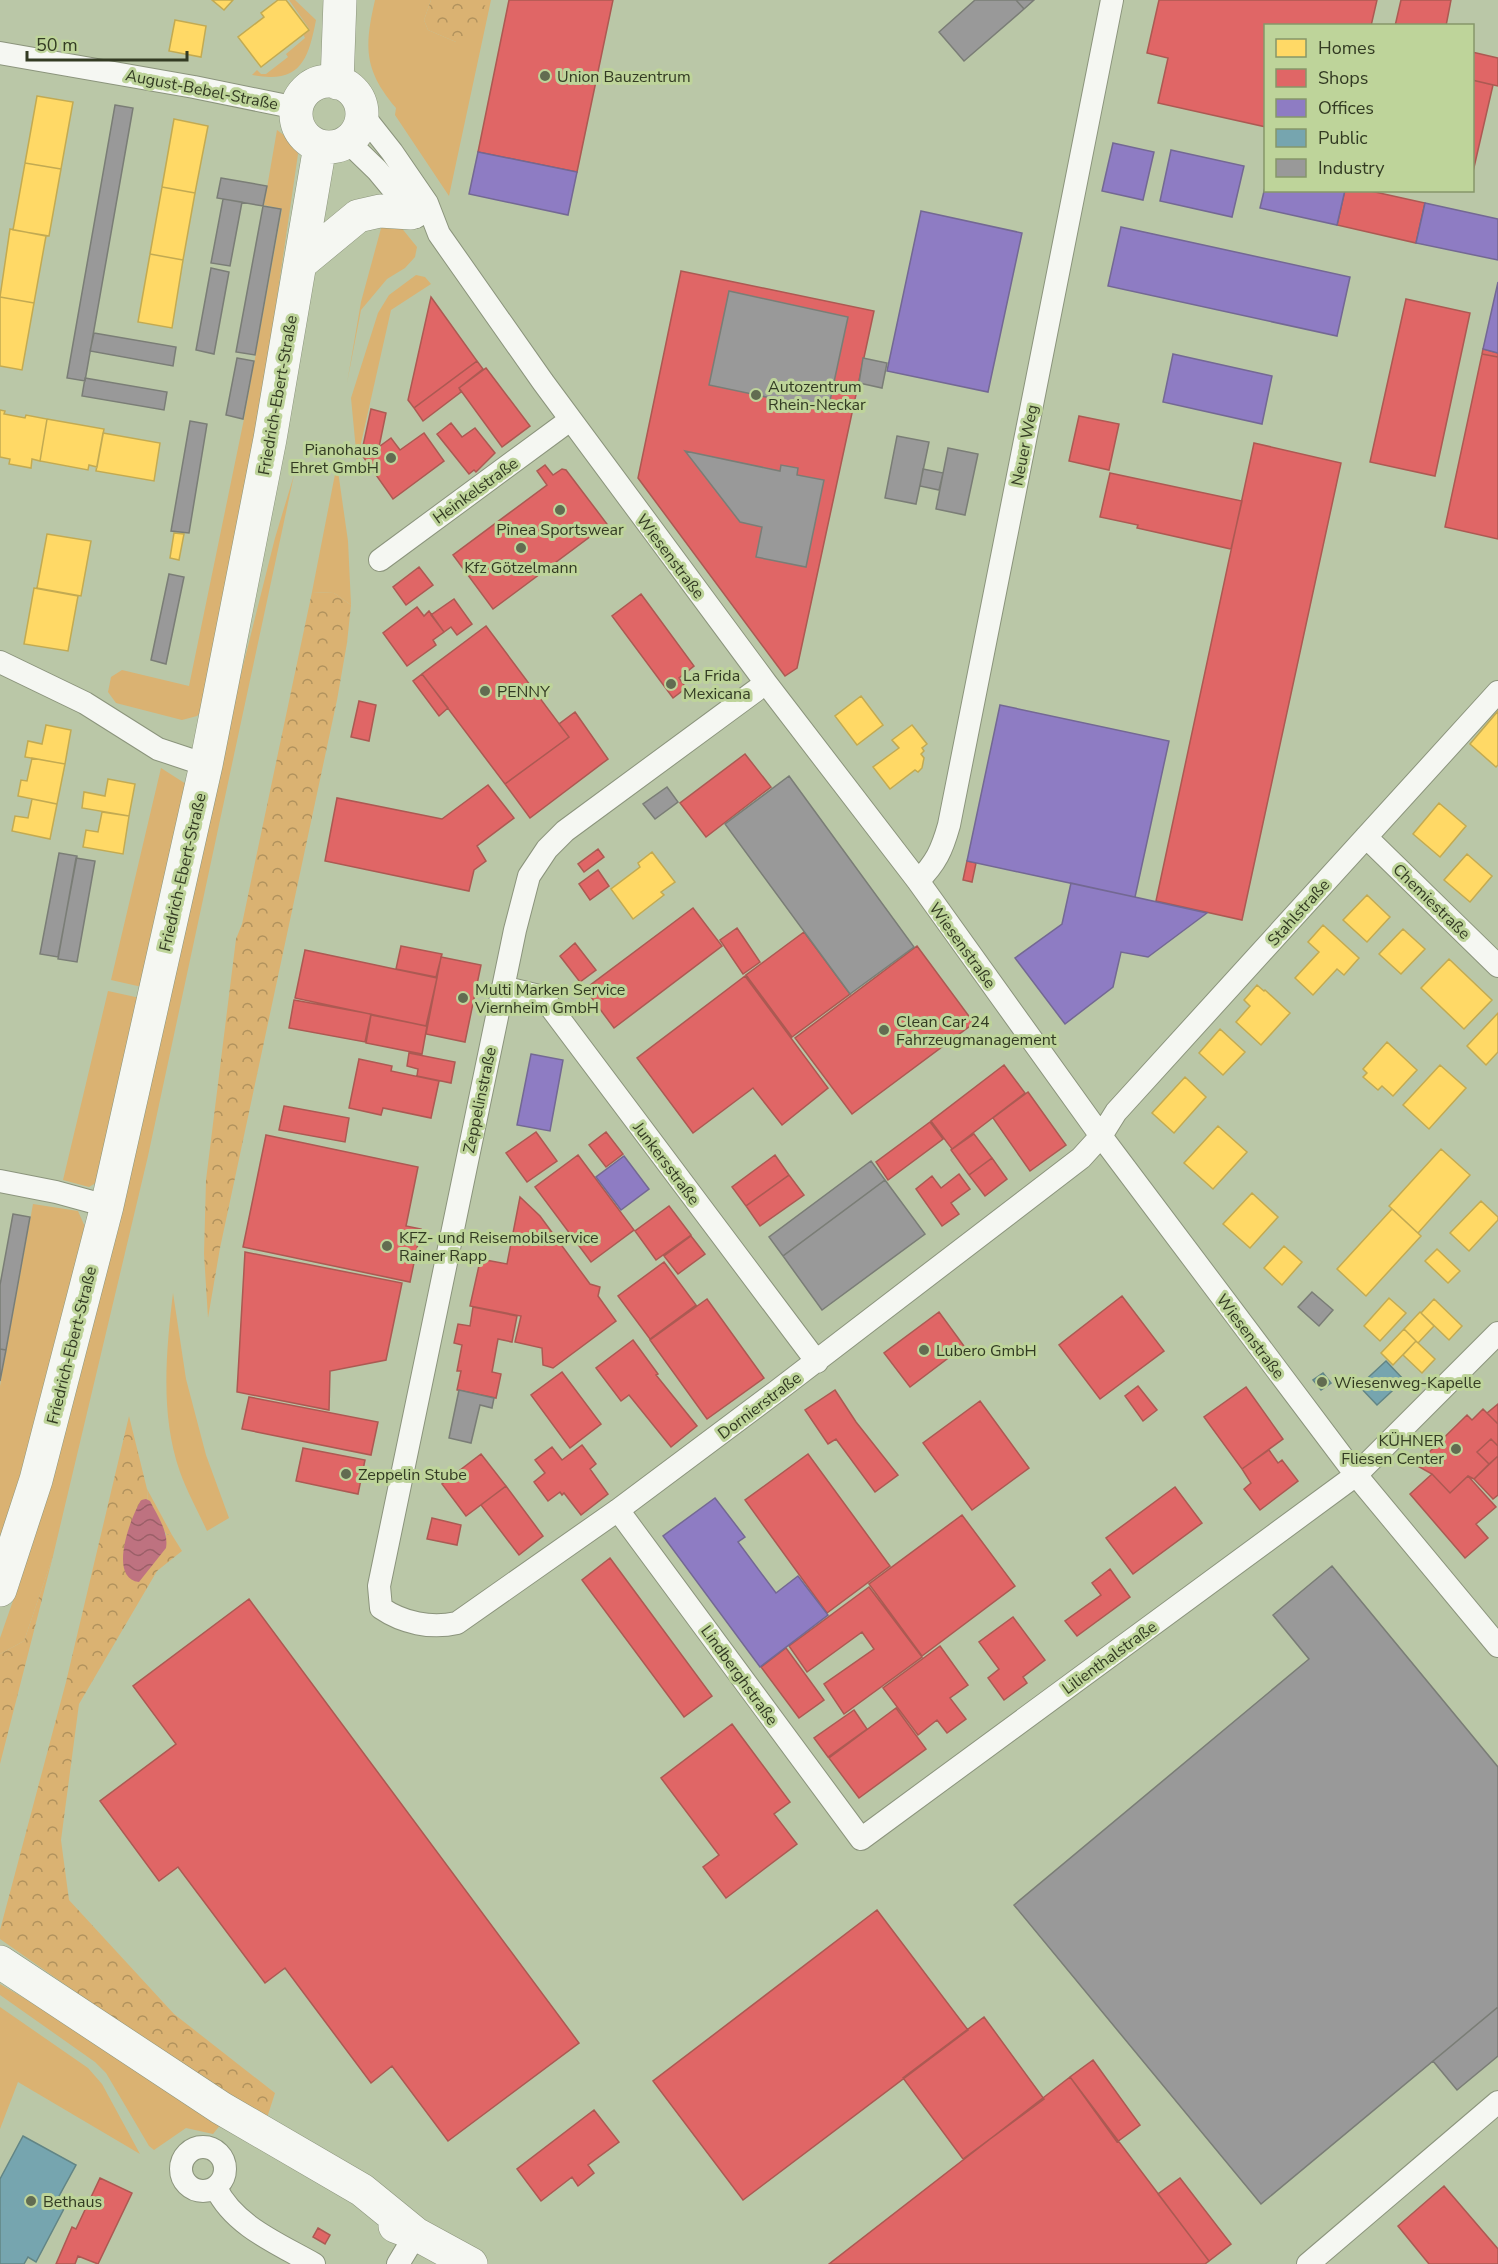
<svg xmlns="http://www.w3.org/2000/svg" width="1498" height="2264" viewBox="0 0 1498 2264" font-family="'Nunito Sans',sans-serif">
<defs>
<pattern id="forest-crowns" width="20" height="18" patternUnits="userSpaceOnUse" patternTransform="scale(1.5)"><rect width="20" height="18" fill="#dab272"/><path d="M2 6a3 3 0 1 1 6 0M12 15a3 3 0 1 1 6 0" fill="none" stroke="#b1925d"/></pattern>
<pattern id="water-waves" width="16" height="10" patternUnits="userSpaceOnUse" patternTransform="scale(1.5)"><rect width="16" height="10" fill="#be7280"/><path d="M0 5q4-4 8 0t8 0" fill="none" stroke="#9b5f68"/></pattern>
</defs>
<rect width="100%" height="100%" fill="#bac7a7"/>
<path fill="#dab272" d="M289 0H295L316 20C308 61 300 84 252 75L257 70 261 74H266L288 57 286 54 305 38 303 34 310 30Z
M375 0H431L424 20 428 30 456 42 466 0H491L449 196 395 115 396 108C364 70 364 48 375 0Z
M277 130 292 141 298 154 249 490 207 705 197 716 182 720 116 703 108 692 111 677 122 670 189 686 244 419 282 209 264 205Z
M383 221 400 226 417 247 415 257 405 268 387 279 361 310 347 383 361 302Z
M416 275 425 277 431 284 391 310 357 461 351 398 378 313 389 295Z
M337 464 348 541 351 605 334 593 312 592Z
M294 475 148 1156 53 1556 24 1641 0 1654V1638L31 1549 52 1475 237 690 275 538Z
M161 768 186 784 142 987 111 980Z
M108 991 140 998 99 1181 89 1187 63 1180Z
M33 1204 78 1211 86 1229 26 1466 0 1542V1386Z
M173 1293 186 1379 206 1455 229 1518 207 1531C198 1511 187 1492 180 1472 160 1415 166 1352 173 1293Z
M147 1489 172 1535 166 1534 148 1504Z
M0 1984 99 2042 221 2124 213 2134 186 2128 154 2150 149 2146 106 2073 95 2062 0 1995Z
M0 2007 88 2068 102 2084 140 2154 18 2082 0 2129Z"/>
<path fill="url(#forest-crowns)" d="M431 0H466V3L477 2 486 6 478 39 471 44 456 42 428 30 424 20Z
M312 592 334 593 351 605 347 643 337 700 220 1248 208 1318 204 1254 206 1180 236 939 242 924Z
M129 1416 147 1489 148 1504 165 1542 166 1534 172 1535 182 1551 157 1571 79 1704 61 1840 69 1900 174 2014 275 2093 266 2121 177 2063 0 1939V1930L66 1682Z
M53 1556 0 1764V1654L24 1641Z"/>
<path fill="url(#water-waves)" d="M146 1499 150 1501C157 1515 169 1532 166 1548L139 1582C108 1578 130 1520 139 1504 141 1499 142 1500 146 1499Z"/>
<path fill="#ffd966" stroke="#c2aa52" stroke-width="1.5" d="M212 0H233L224 10Z
M278 0H286L309 30 261 67 238 37 264 17 261 13Z
M175 20 206 26 201 57 169 51Z
M37 96 73 102 61 169 25 163Z
M174 119 208 126 195 193 162 187Z
M25 163 61 169 49 236 13 230Z
M162 187 195 193 183 260 150 254Z
M10 229 46 236 34 303 0 297Z
M150 254 183 260 172 328 138 322Z
M0 297 34 303 22 370 0 366Z
M0 410 5 411 4 414 25 418 26 415 47 419 40 461 32 459 31 468 9 464 10 459 0 457Z
M47 419 104 429 97 467 89 465 88 470 40 461Z
M103 433 160 443 154 481 96 471Z
M174 533 184 534 179 560 170 558Z
M47 534 91 541 81 596 37 588Z
M34 588 78 596 68 651 24 644Z
M861 696 883 725 857 745 835 716Z
M1498 711V765L1496 767 1470 744Z
M46 725 71 730 65 764 25 757 28 741 42 744Z
M912 725 927 744 922 748 924 751 921 754 924 758 922 768 918 772 915 770 890 789 873 767 899 748 892 740Z
M32 758 65 764 57 804 18 796 21 780 27 781Z
M108 779 135 784 129 816 82 808 84 792 105 796Z
M32 799 57 804 50 839 12 831 15 816 28 818Z
M1439 803 1466 826 1440 857 1413 834Z
M102 812 129 816 123 854 83 847 86 830 98 832Z
M652 852 675 882 661 892 664 895 633 919 611 889 640 867 638 863Z
M1467 854 1492 876 1470 902 1444 880Z
M1367 895 1390 917 1367 942 1343 920Z
M1323 925 1359 958 1344 975 1337 969 1313 995 1295 978 1319 952 1308 942Z
M1403 929 1425 949 1401 974 1379 954Z
M1449 959 1492 1000 1464 1029 1421 988Z
M1257 985 1264 991 1265 990 1290 1013 1261 1045 1236 1022 1250 1006 1244 1000Z
M1498 1013V1052L1486 1065 1467 1046Z
M1220 1029 1245 1052 1223 1075 1199 1053Z
M1387 1042 1417 1070 1393 1096 1382 1086 1378 1090 1363 1077 1367 1073 1363 1069Z
M1440 1065 1466 1088 1429 1129 1403 1105Z
M1185 1077 1206 1097 1174 1133 1152 1113Z
M1218 1126 1247 1152 1213 1189 1184 1163Z
M1441 1149 1470 1175 1418 1233 1389 1206Z
M1252 1193 1278 1217 1250 1248 1223 1224Z
M1481 1201 1498 1217V1220L1469 1251 1450 1233Z
M1392 1209 1421 1236 1366 1296 1337 1269Z
M1284 1246 1302 1262 1282 1285 1264 1268Z
M1437 1249 1460 1271 1448 1283 1425 1261Z
M1389 1298 1406 1313 1380 1341 1364 1326Z
M1434 1299 1462 1326 1449 1340 1421 1313Z
M1420 1312 1434 1326 1418 1343 1404 1329Z
M1404 1329 1416 1341 1393 1365 1381 1353Z
M1416 1341 1435 1359 1422 1373 1403 1355Z"/>
<path fill="#e06666" stroke="#ac5952" stroke-width="1.5" d="M509 0H613L577 172 478 152Z
M1159 0H1377L1371 26H1266V127L1158 103 1168 58 1147 53Z
M1401 0H1451L1446 26H1395Z
M1472 52 1498 58V86L1472 80Z
M1472 80 1493 85 1472 176Z
M1345 190H1366L1425 203 1416 243 1337 225Z
M681 271 874 311 797 668 785 676 638 478Z
M431 297 477 361 414 408 408 400Z
M1406 299 1470 313 1435 476 1370 462Z
M1483 349 1498 353V357L1482 354Z
M1482 354 1498 357V539L1445 527Z
M477 361 483 369 459 388 461 392 423 421 414 408Z
M486 368 530 426 502 447 459 388Z
M371 409 386 413 379 447 364 458 361 455Z
M1079 416 1119 424 1109 470 1069 461Z
M451 423 462 437 475 428 495 453 476 472 474 470 469 474 437 434Z
M424 433 444 461 393 499 364 458 391 438 400 450Z
M1254 443 1341 463 1242 920 1156 901Z
M545 465 553 475 562 469 566 470 607 524 493 609 453 555 547 485 537 471Z
M1110 473 1242 501 1231 549 1137 528 1138 525 1100 517Z
M419 567 433 585 406 605 393 587Z
M641 594 694 666 679 678 686 688 673 698 612 616Z
M454 599 472 624 457 635 451 627 444 632 431 615Z
M417 607 424 616 429 611 444 632 433 640 436 645 407 666 383 633Z
M486 626 569 737 505 784 422 674Z
M422 674 448 708 439 716 413 681Z
M359 701 376 705 369 741 351 737Z
M575 712 608 759 530 818 505 784 569 737 559 724Z
M745 754 771 787 706 837 680 803Z
M488 785 514 818 477 846 486 861 474 870 469 891 325 861 337 798 442 819Z
M598 849 604 857 584 872 578 864Z
M967 861 976 863 972 882 963 880Z
M598 870 609 886 590 900 579 884Z
M693 908 722 946 614 1028 585 989Z
M737 928 760 962 743 974 720 940Z
M804 932 850 994 792 1037 746 975Z
M575 943 596 970 580 982 560 956Z
M401 946 442 954 436 977 396 969Z
M917 946 974 1023 852 1114 795 1038Z
M305 950 437 978 426 1026 295 998Z
M441 957 481 965 465 1042 426 1034Z
M745 976 828 1088 782 1125 753 1088 693 1133 637 1058Z
M294 1000 371 1014 365 1042 289 1028Z
M371 1015 427 1026 422 1054 366 1043Z
M409 1053 455 1062 451 1083 417 1076 418 1069 407 1066Z
M359 1059 392 1066 391 1071 439 1081 431 1118 383 1108 381 1115 349 1108Z
M1004 1065 1025 1093 952 1149 931 1121Z
M1028 1092 1066 1145 1030 1171 993 1118Z
M284 1106 349 1118 345 1142 279 1130Z
M930 1122 943 1139 888 1180 876 1162Z
M536 1132 557 1161 527 1182 506 1153Z
M606 1132 623 1154 606 1167 589 1145Z
M974 1134 992 1158 969 1175 951 1150Z
M266 1135 418 1167 406 1226 421 1229 410 1282 243 1247Z
M578 1155 634 1230 591 1262 535 1187Z
M775 1155 789 1175 746 1206 732 1187Z
M992 1158 1007 1179 985 1196 969 1175Z
M959 1174 970 1189 951 1203 959 1214 942 1226 916 1189 932 1176 941 1188Z
M789 1175 804 1195 760 1226 746 1206Z
M520 1197 540 1216 590 1284 600 1287 598 1296 616 1321 553 1368 543 1365 542 1348 515 1342 521 1316 470 1306 480 1261 483 1262 480 1259 507 1264Z
M669 1206 691 1235 656 1260 635 1231Z
M691 1236 705 1254 678 1274 664 1256Z
M245 1252 402 1283 386 1360 330 1371 329 1410 237 1392Z
M664 1262 696 1305 650 1339 618 1296Z
M1122 1296 1164 1351 1100 1399 1059 1345Z
M707 1299 764 1378 707 1419 650 1340Z
M473 1307 517 1316 512 1342 498 1339 492 1372 501 1374 496 1398 457 1390 461 1371H457L462 1345 454 1343 458 1324 470 1326Z
M939 1312 964 1346 910 1387 884 1353Z
M633 1340 658 1374 656 1375 697 1426 671 1447 629 1395 621 1401 596 1368Z
M562 1372 601 1424 570 1448 531 1395Z
M1138 1386 1157 1410 1143 1421 1125 1396Z
M1246 1387 1283 1439 1242 1469 1204 1417Z
M835 1390 856 1422 898 1475 875 1492 836 1439 828 1444 805 1410Z
M249 1397 378 1422 371 1455 242 1429Z
M980 1401 1029 1468 972 1510 923 1443Z
M1498 1404V1424L1487 1413Z
M1483 1409 1498 1424V1446L1491 1439 1477 1452 1489 1464 1474 1479 1468 1476 1450 1493 1432 1474 1416 1465 1467 1415 1472 1420Z
M1491 1439 1498 1446V1456L1489 1464 1477 1452Z
M582 1445 596 1464 590 1469 608 1494 581 1515 564 1493 562 1495 560 1492 548 1501 534 1482 545 1473 535 1460 552 1447 562 1460Z
M303 1448 365 1460 358 1494 296 1481Z
M1269 1450 1278 1463 1282 1460 1298 1481 1260 1510 1244 1489 1251 1483 1242 1469Z
M481 1454 506 1486 466 1516 442 1484Z
M808 1454 890 1566 827 1613 745 1500Z
M1498 1456V1495L1493 1499 1474 1479Z
M1432 1474 1450 1493 1468 1476 1496 1507 1476 1524 1488 1538 1465 1558 1410 1494Z
M506 1486 543 1536 519 1555 481 1505Z
M1175 1487 1202 1523 1133 1574 1106 1538Z
M962 1515 1015 1586 922 1656 869 1584Z
M432 1518 461 1525 457 1545 427 1539Z
M610 1558 712 1696 684 1717 582 1580Z
M1110 1569 1130 1597 1077 1636 1065 1621 1101 1595 1092 1583Z
M869 1587 922 1657 844 1714 824 1684 874 1649 862 1632 807 1672 789 1646Z
M249 1599 579 2043 448 2141 392 2066 371 2083 285 1968 265 1983 178 1867 159 1881 100 1801 176 1744 133 1686Z
M1013 1617 1045 1660 1023 1677 1027 1683 1004 1700 988 1678 999 1669 979 1642Z
M940 1646 968 1685 950 1698 966 1719 947 1733 937 1720 918 1735 883 1688Z
M786 1648 824 1700 799 1718 761 1667Z
M896 1708 926 1749 859 1798 829 1758Z
M854 1710 867 1729 828 1757 814 1738Z
M732 1724 790 1802 774 1814 797 1844 726 1898 703 1867 719 1855 661 1778Z
M877 1910 968 2030 743 2200 653 2081Z
M984 2017 1044 2099 963 2159 903 2078Z
M1093 2060 1140 2125 1117 2142 1070 2077Z
M1070 2077 1209 2261 1205 2264H829Z
M594 2110 619 2142 588 2165 594 2173 578 2186 572 2177 541 2201 517 2169Z
M100 2178 132 2193 98 2264 78 2256 75 2264H56L72 2227 76 2229Z
M1180 2178 1231 2244 1209 2261 1158 2194Z
M1444 2186 1498 2249V2264H1429L1398 2226Z
M318 2228 330 2235 325 2244 313 2237Z"/>
<path fill="#8e7cc3" stroke="#736893" stroke-width="1.5" d="M1113 143 1154 152 1143 200 1102 191Z
M1171 150 1244 166 1232 217 1160 201Z
M478 152 577 172 568 215 469 194Z
M1266 183V190H1345L1337 225 1260 208Z
M1425 203 1498 219V260L1416 243Z
M921 211 1022 233 988 392 887 371Z
M1121 227 1350 277 1337 336 1108 286Z
M1498 282V353L1483 349Z
M1173 354 1272 376 1262 424 1163 402Z
M1000 705 1169 741 1135 897 967 861Z
M1071 883 1207 913 1148 957 1121 952 1113 987 1065 1024 1015 958 1062 924Z
M531 1054 563 1060 550 1131 517 1125Z
M624 1156 649 1189 621 1210 596 1177Z
M715 1498 745 1537 738 1542 776 1593 798 1576 828 1615 760 1667 663 1536Z"/>
<path fill="#76a5af" stroke="#628585" stroke-width="1.5" d="M1386 1361 1404 1380 1377 1405 1359 1386Z
M1323 1373 1331 1383 1321 1390 1313 1380Z
M23 2136 76 2165 58 2198 67 2203 36 2262 28 2257 24 2264H0V2179Z"/>
<path fill="#999" stroke="#7a7d76" stroke-width="1.5" d="M975 0H1016L1024 9 964 61 939 32Z
M1016 0H1034L1024 9Z
M115 105 133 108 85 381 67 378Z
M221 178 267 186 263 206 217 198Z
M223 199 242 202 230 266 211 263Z
M263 206 281 209 255 355 236 352Z
M211 268 229 272 214 354 196 350Z
M729 291 848 317 828 410 709 385Z
M94 333 176 347 173 366 90 351Z
M237 358 254 361 243 419 226 415Z
M863 358 887 363 882 388 859 383Z
M85 378 167 392 164 410 82 396Z
M190 421 207 424 189 533 171 531Z
M897 436 929 442 916 504 885 498Z
M948 448 978 454 965 515 936 509Z
M685 451 780 471 781 465 798 468 797 475 824 480 806 567 756 557 762 527 740 522Z
M923 469 943 473 939 490 920 486Z
M169 574 184 577 166 664 151 660Z
M789 776 914 947 850 994 725 824Z
M667 787 678 802 655 819 643 804Z
M59 853 77 856 58 957 40 954Z
M76 858 95 861 77 962 58 959Z
M871 1161 885 1180 783 1256 769 1237Z
M885 1180 925 1234 822 1310 783 1256Z
M13 1214 30 1217 6 1350 0 1349V1285Z
M1312 1292 1333 1310 1319 1326 1298 1307Z
M0 1349 6 1350 0 1381Z
M459 1390 494 1398 492 1408 480 1405 471 1443 449 1438Z
M1332 1566 1498 1767V2007L1261 2204 1014 1905 1309 1659 1273 1615Z
M1498 2007V2056L1457 2090 1433 2061Z"/>
<g fill="none" stroke-linecap="round" stroke-linejoin="round">
<defs>
<path id="street" d="M0 53 194 87 297 108
M362 114 392 152 427 203 439 234 543 382 766 683 918 881 1101 1136 1356 1475 1498 1646
M347 141 377 170 416 217
M380 560 570 420
M0 662 85 703 158 749 206 765
M766 683 565 831 547 849 529 876 515 930 379 1586 381 1608C403 1623 431 1629 457 1623L618 1510 777 1391 1081 1158 1101 1136 1116 1112 1498 692
M1366 837 1498 966
M918 881C936 863 942 850 949 825L1112 0
M503 987 543 997 817 1362
M0 1181 56 1192 107 1206
M618 1510 861 1839 1356 1475 1498 1333
M181 2169a22 22 0 1 1 44 0a22 22 0 1 1-44 0Z
M216 2188C234 2226 279 2244 314 2264
M398 2264 416 2234
M1308 2264 1498 2102"/>
<path id="secondary" d="M296 114a33 33 0 1 1 66 0a33 33 0 1 1-66 0Z
M337 83 340 0
M301 263 358 216 380 211 411 213
M0 1590 36 1480 107 1206 206 765 270 439 320 146
M0 1962 221 2108 362 2190 416 2234
M395 2226 416 2234 471 2264"/>
</defs>
<use href="#street" stroke="#8b947c" stroke-width="24"/>
<use href="#secondary" stroke="#8b947c" stroke-width="34"/>
<use href="#street" stroke="#f5f7f2" stroke-width="22"/>
<use href="#secondary" stroke="#f5f7f2" stroke-width="33"/>
</g>
<g fill="#626c51" stroke="#bed49a" stroke-width="2">
<circle cx="545" cy="76" r="6"/>
<circle cx="756" cy="395" r="6"/>
<circle cx="391" cy="458" r="6"/>
<circle cx="560" cy="510" r="6"/>
<circle cx="521" cy="548" r="6"/>
<circle cx="671" cy="684" r="6"/>
<circle cx="485" cy="691" r="6"/>
<circle cx="463" cy="998" r="6"/>
<circle cx="884" cy="1030" r="6"/>
<circle cx="387" cy="1246" r="6"/>
<circle cx="924" cy="1350" r="6"/>
<circle cx="1322" cy="1382" r="6"/>
<circle cx="1456" cy="1449" r="6"/>
<circle cx="346" cy="1474" r="6"/>
<circle cx="31" cy="2201" r="6"/>
</g>
<g text-anchor="middle" stroke-width="6" stroke-linejoin="round" paint-order="stroke">
<g font-size="16" fill="#333b23" stroke="#bed49a" text-anchor="start">
<text x="557" y="82">Union Bauzentrum</text>
<text x="768" y="392">Autozentrum<tspan x="768" dy="18">Rhein-Neckar</tspan></text>
<text x="379" y="455" text-anchor="end">Pianohaus<tspan x="379" dy="18">Ehret GmbH</tspan></text>
<text x="560" y="535" text-anchor="middle">Pinea Sportswear</text>
<text x="521" y="573" text-anchor="middle">Kfz Götzelmann</text>
<text x="683" y="681">La Frida<tspan x="683" dy="18">Mexicana</tspan></text>
<text x="497" y="697">PENNY</text>
<text x="475" y="995">Multi Marken Service<tspan x="475" dy="18">Viernheim GmbH</tspan></text>
<text x="896" y="1027">Clean Car 24<tspan x="896" dy="18">Fahrzeugmanagement</tspan></text>
<text x="399" y="1243">KFZ- und Reisemobilservice<tspan x="399" dy="18">Rainer Rapp</tspan></text>
<text x="936" y="1356">Lubero GmbH</text>
<text x="1334" y="1388">Wiesenweg-Kapelle</text>
<text x="1444" y="1446" text-anchor="end">KÜHNER<tspan x="1444" dy="18">Fliesen Center</tspan></text>
<text x="358" y="1480">Zeppelin Stube</text>
<text x="43" y="2207">Bethaus</text>
</g>
<g font-size="16" fill="#333b23" stroke="#bed49a">
<text transform="translate(202 89) rotate(11)" y="6">August-Bebel-Straße</text>
<text transform="translate(277 395) rotate(-80)" y="6">Friedrich-Ebert-Straße</text>
<text transform="translate(1024 445) rotate(-79)" y="6">Neuer Weg</text>
<text transform="translate(475 490) rotate(-36)" y="6">Heinkelstraße</text>
<text transform="translate(671 556) rotate(53)" y="6">Wiesenstraße</text>
<text transform="translate(182 872) rotate(-77)" y="6">Friedrich-Ebert-Straße</text>
<text transform="translate(1432 901) rotate(44)" y="6">Chemiestraße</text>
<text transform="translate(1298 912) rotate(-48)" y="6">Stahlstraße</text>
<text transform="translate(963 945) rotate(54)" y="6">Wiesenstraße</text>
<text transform="translate(479 1100) rotate(-78)" y="6">Zeppelinstraße</text>
<text transform="translate(667 1163) rotate(53)" y="6">Junkersstraße</text>
<text transform="translate(1251 1336) rotate(53)" y="6">Wiesenstraße</text>
<text transform="translate(71 1345) rotate(-76)" y="6">Friedrich-Ebert-Straße</text>
<text transform="translate(759 1405) rotate(-37)" y="6">Dornierstraße</text>
<text transform="translate(1109 1657) rotate(-36)" y="6">Lilienthalstraße</text>
<text transform="translate(740 1675) rotate(54)" y="6">Lindberghstraße</text>
</g>
</g>
<rect x="1264" y="24" width="210" height="168" fill="#bed49a" stroke="#86976a" stroke-width="1.5"/>
<rect x="1276" y="39" width="30" height="18" fill="#ffd966" stroke="#86976a" stroke-width="1.5"/>
<text x="1318" y="54" font-size="18" fill="#333b23">Homes</text>
<rect x="1276" y="69" width="30" height="18" fill="#e06666" stroke="#86976a" stroke-width="1.5"/>
<text x="1318" y="84" font-size="18" fill="#333b23">Shops</text>
<rect x="1276" y="99" width="30" height="18" fill="#8e7cc3" stroke="#86976a" stroke-width="1.5"/>
<text x="1318" y="114" font-size="18" fill="#333b23">Offices</text>
<rect x="1276" y="129" width="30" height="18" fill="#76a5af" stroke="#86976a" stroke-width="1.5"/>
<text x="1318" y="144" font-size="18" fill="#333b23">Public</text>
<rect x="1276" y="159" width="30" height="18" fill="#999999" stroke="#86976a" stroke-width="1.5"/>
<text x="1318" y="174" font-size="18" fill="#333b23">Industry</text>
<path d="M27 51v9h160v-9" fill="none" stroke="#333b23" stroke-width="3"/>
<text x="36" y="51" font-size="18" fill="#333b23" stroke="#bed49a" stroke-width="4.5" paint-order="stroke">50 m</text>
</svg>
